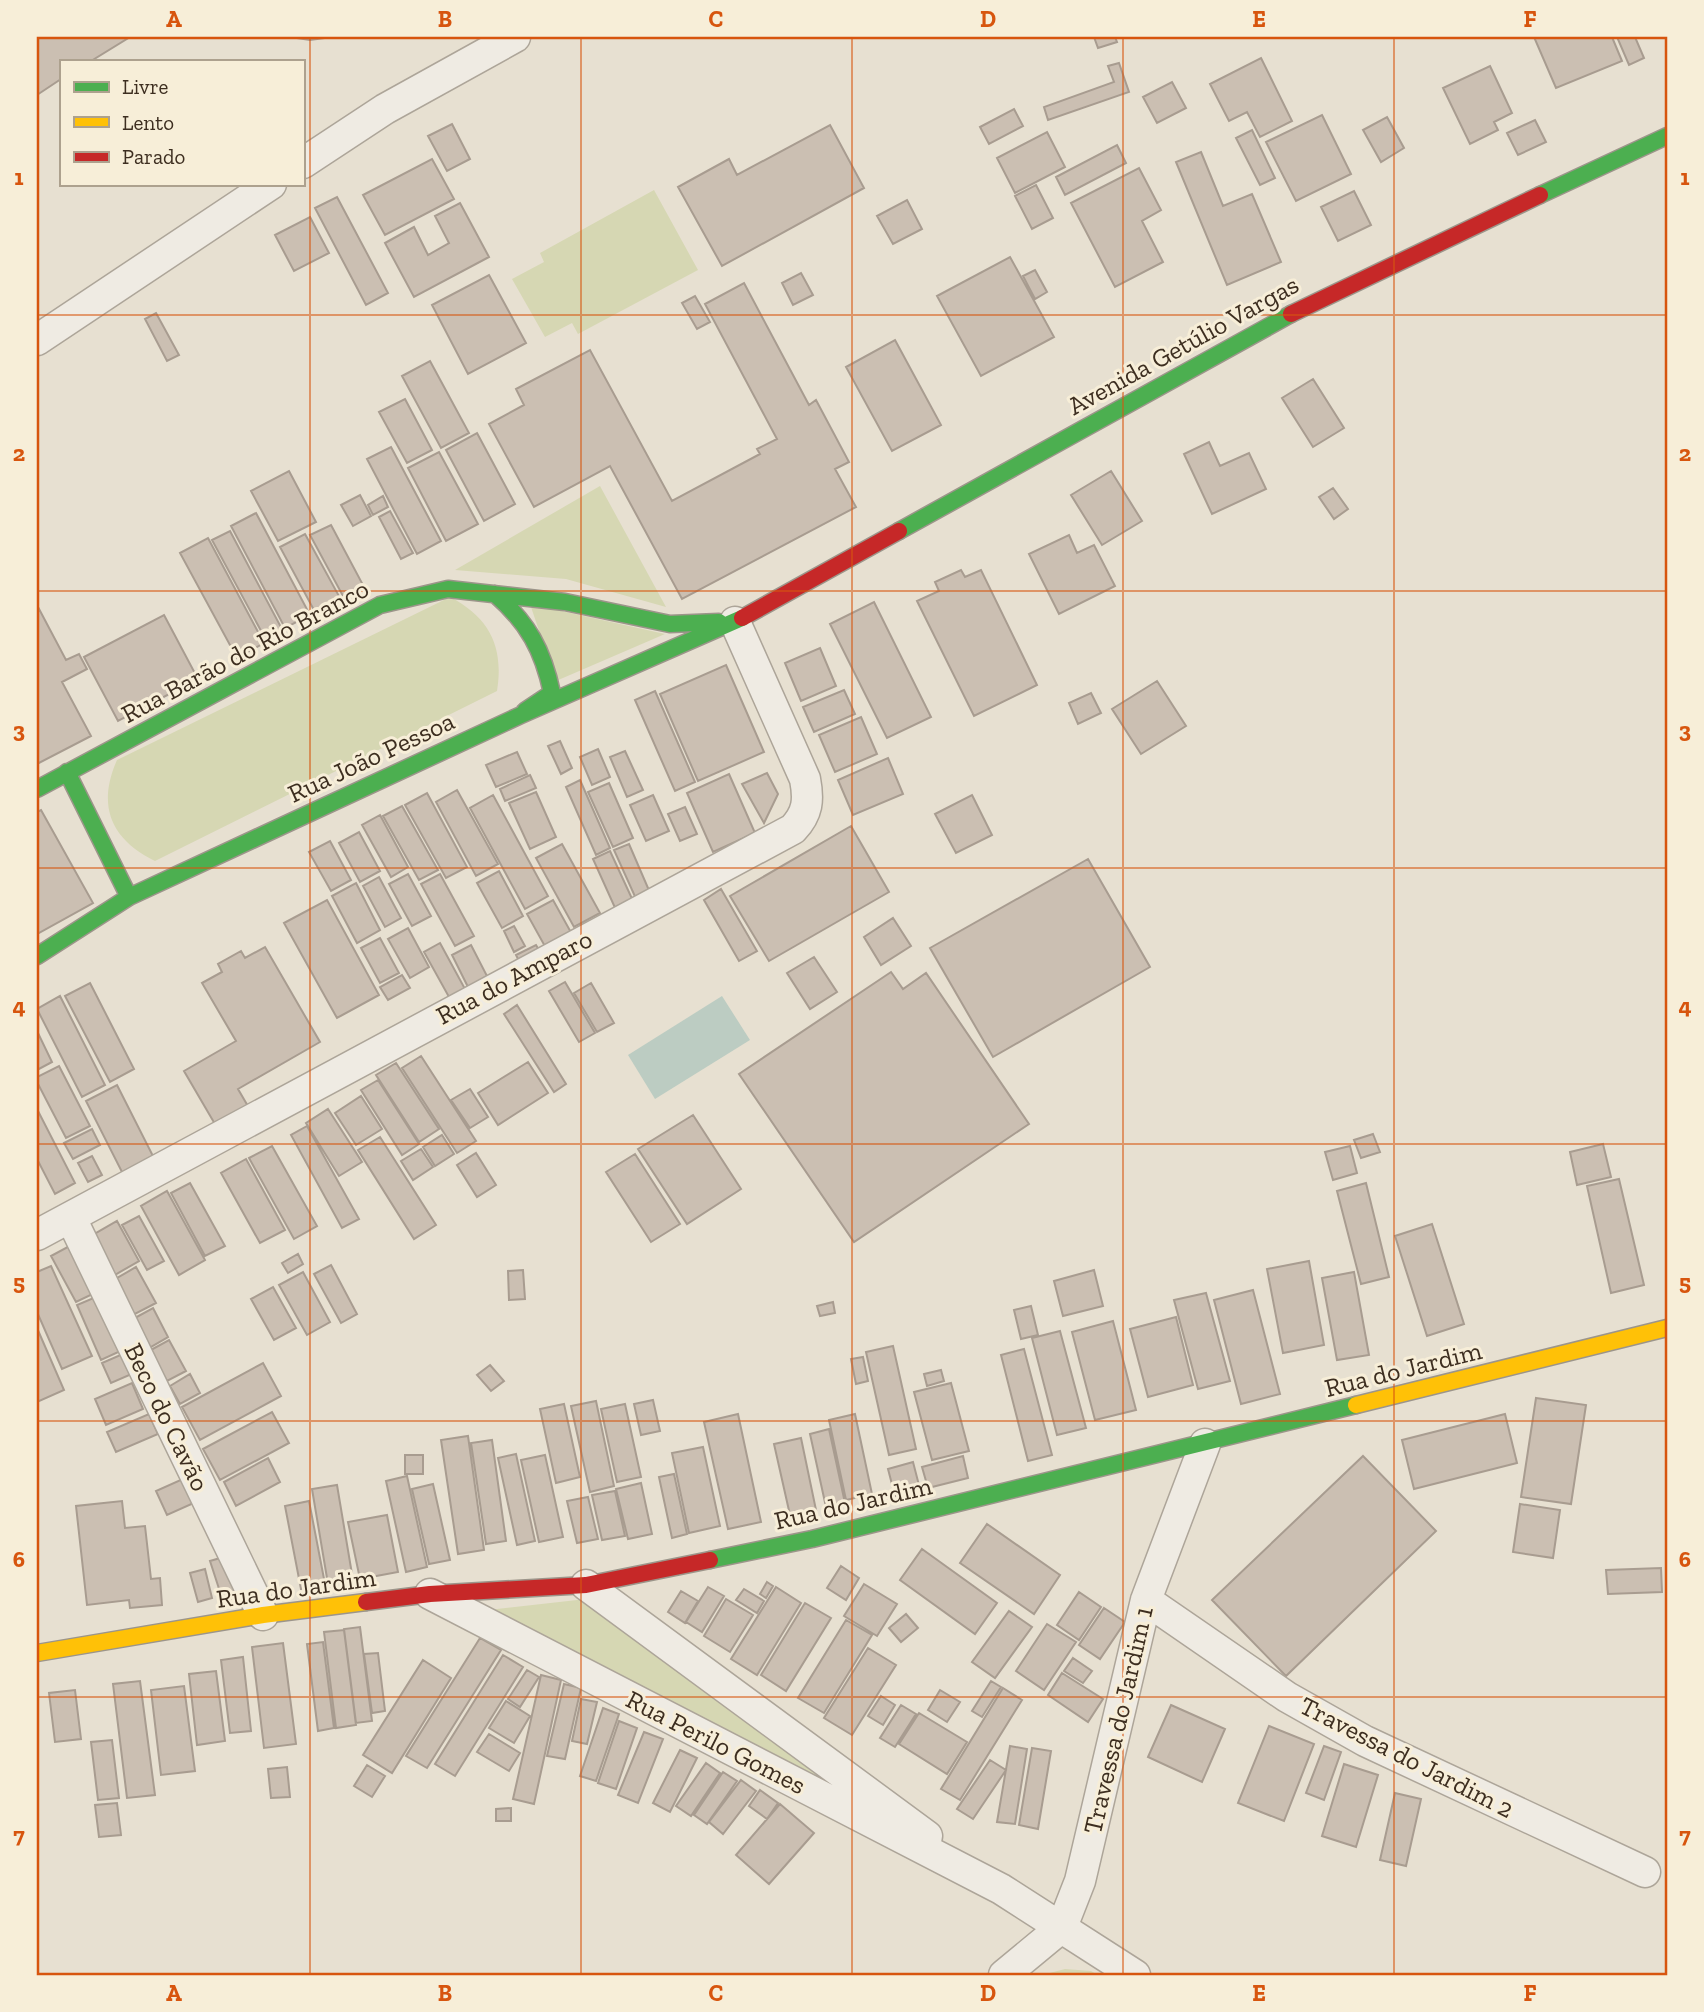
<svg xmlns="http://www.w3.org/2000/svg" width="1704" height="2012" viewBox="0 0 1704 2012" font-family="'Zilla Slab',serif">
<rect width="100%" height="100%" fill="#e7e0d1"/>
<path fill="#d6d7b3" d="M654 190 698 270 578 334 572 323 545 337 512 279 544 262 540 253Z
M600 486 666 607 566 579 455 570Z
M450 597C490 618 504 647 497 691L155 861C110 839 97 805 117 760Z
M530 604 665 634 556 681Z
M586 1599 920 1836 471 1612Z
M1065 1969 1091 1971 1098 1975H1042Z"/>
<path fill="#bcccc2" d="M722 996 750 1040 655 1099 628 1055Z"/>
<path fill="#cbbfb2" stroke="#a89c90" stroke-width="2" d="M37 37H130L91 61H61V79L37 95Z
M290 37H332L310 40Z
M1094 37H1115L1117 42 1098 48Z
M1534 37H1612L1622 61 1556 88Z
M1617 37H1635L1644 58 1629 65Z
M1261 58 1292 121 1260 137 1247 112 1229 121 1210 84Z
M1119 63 1129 92 1048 120 1044 107 1114 82 1108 66Z
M1490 66 1512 113 1494 122 1498 130 1470 144 1443 88Z
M1172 82 1186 108 1157 123 1143 97Z
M1014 109 1023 126 989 144 980 127Z
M1322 115 1351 174 1296 201 1266 142Z
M1387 117 1404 148 1381 162 1363 130Z
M1535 120 1546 142 1518 155 1507 133Z
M452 124 470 159 447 171 428 136Z
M830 125 864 188 722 266 678 187 729 159 737 175Z
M1252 130 1275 178 1260 185 1236 138Z
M1047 132 1065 167 1015 193 997 158Z
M1117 145 1126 163 1065 195 1056 177Z
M1201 152 1223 206 1252 194 1281 262 1227 285 1176 162Z
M432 159 454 199 385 235 363 195Z
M1139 168 1161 210 1142 221 1163 262 1115 287 1071 203Z
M1036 185 1053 218 1032 229 1015 196Z
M1354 191 1371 225 1338 241 1321 207Z
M337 197 388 293 366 305 315 208Z
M907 200 922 229 893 244 877 216Z
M460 203 489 257 414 297 385 243 414 227 428 255 449 243 435 216Z
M310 217 329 253 294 271 275 235Z
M1010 257 1054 337 981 376 937 296Z
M1035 270 1047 292 1035 299 1023 276Z
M801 273 813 295 793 305 782 283Z
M489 275 526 343 468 374 432 305Z
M744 283 809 405 816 400 849 462 835 469 856 507 682 599 610 466 534 507 489 424 524 405 516 389 590 350 672 501 760 454 757 449 777 439 705 304Z
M695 296 710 322 697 329 682 303Z
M156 313 179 355 167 361 145 319Z
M895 340 941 425 892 451 846 367Z
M430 361 469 433 441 448 402 376Z
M1313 379 1344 428 1313 447 1282 398Z
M405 399 432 450 407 463 379 412Z
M477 433 515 504 484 521 446 450Z
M1209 442 1220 466 1249 453 1266 489 1212 514 1184 454Z
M391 447 441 541 417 554 367 459Z
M439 452 478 524 446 541 408 468Z
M289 471 316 522 278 541 251 491Z
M1111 471 1142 521 1102 545 1071 495Z
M1333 488 1348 509 1334 519 1319 497Z
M360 495 371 516 353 526 341 505Z
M383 496 388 507 373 515 368 505Z
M390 511 413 553 401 559 379 517Z
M256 513 310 615 285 628 231 526Z
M331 525 363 585 343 596 310 535Z
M230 531 283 631 266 640 212 540Z
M305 534 340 598 315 612 280 547Z
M1069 535 1077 553 1094 545 1115 586 1059 614 1029 554Z
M208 538 264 643 237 658 180 553Z
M961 570 965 577 981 570 1037 685 974 716 917 601 939 591 935 582Z
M874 602 931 717 887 738 830 624Z
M38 607 66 660 79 654 87 669 62 682 91 736 37 764Z
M164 615 198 679 118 721 84 657Z
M820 648 836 686 801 701 785 663Z
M726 665 764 752 698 781 660 694Z
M1157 681 1186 726 1141 754 1112 709Z
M844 690 855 714 814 732 803 707Z
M655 691 695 782 675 791 635 700Z
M1091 693 1101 713 1078 724 1069 703Z
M861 717 877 754 835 772 819 735Z
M560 741 572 768 561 774 548 746Z
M598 749 610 777 592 785 580 757Z
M625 751 643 790 627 797 610 757Z
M517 752 527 774 496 787 486 765Z
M888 758 903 794 853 815 838 780Z
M767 773 778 794 764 823 742 784Z
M729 774 755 833 713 852 687 793Z
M530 775 536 788 505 801 500 789Z
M580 780 610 848 596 855 566 787Z
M609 783 633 838 613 847 588 792Z
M457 790 498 864 476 876 436 802Z
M536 792 556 837 530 849 509 803Z
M427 793 467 867 446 878 405 805Z
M493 795 548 896 525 909 470 808Z
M653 795 669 831 646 841 630 805Z
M972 795 992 835 956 853 935 814Z
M402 806 438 870 419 880 383 816Z
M685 807 697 834 680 841 668 814Z
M41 810 93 903 37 934V812Z
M380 815 408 867 391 877 362 825Z
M851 826 889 892 769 961 730 896Z
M359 832 380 871 360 882 339 843Z
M330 841 351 880 331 891 309 852Z
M562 844 600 913 574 927 536 858Z
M629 844 651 895 637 901 614 850Z
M610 851 634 903 616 910 593 859Z
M1088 859 1150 967 993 1057 930 948Z
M499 871 523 916 502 928 477 883Z
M408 874 431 916 412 926 389 884Z
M440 874 474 936 455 946 421 884Z
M379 877 401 918 385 927 363 886Z
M356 883 380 930 357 943 332 896Z
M721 889 757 951 739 961 704 900Z
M327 900 379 995 337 1018 284 923Z
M553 900 573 936 547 950 527 914Z
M893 918 911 946 881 965 864 937Z
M514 926 525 946 514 952 504 931Z
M408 928 429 967 410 978 388 939Z
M380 938 399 973 380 983 361 948Z
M440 943 465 989 449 997 424 952Z
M471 945 487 976 468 987 452 955Z
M536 945 543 957 523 969 516 955Z
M265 947 320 1042 238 1089 252 1113 219 1131 184 1071 236 1041 202 983 222 972 218 964 241 951 245 958Z
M814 957 837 992 810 1009 787 973Z
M891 972 903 989 926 973 1029 1124 854 1242 739 1074Z
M402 975 410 988 388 1000 380 987Z
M565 982 595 1033 579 1042 549 991Z
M90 983 134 1069 110 1082 65 996Z
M591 983 614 1023 597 1032 574 993Z
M60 996 105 1085 82 1097 37 1009Z
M517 1005 566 1084 554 1092 504 1014Z
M37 1031 52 1062 37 1070Z
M421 1056 476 1141 457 1153 402 1068Z
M528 1062 548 1093 498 1125 478 1093Z
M396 1063 439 1129 419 1142 376 1075Z
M59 1066 90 1126 66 1138 37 1082V1077Z
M378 1080 419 1144 402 1155 361 1090Z
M117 1085 156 1162 125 1178 86 1101Z
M470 1089 488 1117 470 1128 451 1100Z
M361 1096 382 1129 356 1145 335 1113Z
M37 1109 75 1183 55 1194 37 1159Z
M328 1109 362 1162 339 1176 306 1123Z
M693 1115 741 1189 687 1224 638 1149Z
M307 1126 359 1219 342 1228 291 1135Z
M92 1129 100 1145 73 1159 64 1143Z
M1373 1134 1380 1152 1361 1158 1354 1140Z
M442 1135 454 1154 435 1166 423 1147Z
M380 1137 436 1225 414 1239 358 1150Z
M1603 1144 1611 1177 1577 1185 1570 1152Z
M272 1146 317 1226 294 1239 249 1158Z
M1350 1146 1357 1173 1333 1180 1325 1152Z
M421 1149 433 1167 413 1180 401 1161Z
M476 1153 496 1185 477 1197 457 1165Z
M635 1154 680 1224 651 1242 606 1172Z
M92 1156 102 1175 88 1182 78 1163Z
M246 1159 285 1230 260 1243 221 1173Z
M1619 1179 1644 1285 1611 1293 1587 1186Z
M190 1183 225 1246 205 1256 171 1193Z
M1366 1183 1389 1277 1361 1284 1337 1191Z
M167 1191 205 1260 179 1275 141 1206Z
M139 1216 164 1261 147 1270 122 1225Z
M117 1221 139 1261 113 1276 91 1236Z
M1432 1224 1464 1324 1427 1336 1395 1236Z
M75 1243 101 1290 76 1302 51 1256Z
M298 1254 303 1264 288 1273 282 1263Z
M1309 1261 1324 1345 1283 1353 1267 1269Z
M331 1265 357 1314 341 1323 314 1274Z
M51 1266 92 1356 62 1369 37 1312V1272Z
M136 1267 156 1303 131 1316 112 1281Z
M523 1270 525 1299 509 1300 508 1271Z
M1094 1270 1103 1306 1063 1316 1054 1281Z
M303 1272 330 1322 307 1335 279 1285Z
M1354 1272 1369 1355 1337 1360 1322 1278Z
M273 1287 296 1328 274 1340 251 1299Z
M1253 1290 1280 1394 1241 1404 1214 1300Z
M1206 1293 1230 1381 1198 1389 1174 1300Z
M103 1294 127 1348 101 1360 77 1305Z
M833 1302 835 1313 820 1316 817 1306Z
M1031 1306 1038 1335 1021 1339 1014 1310Z
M153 1308 168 1337 149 1348 133 1319Z
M1176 1317 1193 1385 1148 1397 1130 1329Z
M1113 1321 1136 1410 1095 1420 1072 1332Z
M37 1328 64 1390 37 1402Z
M1060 1331 1086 1428 1057 1435 1032 1338Z
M169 1340 186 1371 167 1381 149 1351Z
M893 1346 916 1449 889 1455 866 1352Z
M1024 1349 1052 1455 1028 1461 1001 1355Z
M125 1353 134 1373 111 1383 102 1363Z
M863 1357 868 1381 856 1384 851 1359Z
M263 1363 281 1396 200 1440 182 1407Z
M490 1365 504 1381 491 1391 477 1375Z
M941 1370 944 1381 927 1386 924 1374Z
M190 1374 200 1393 180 1404 170 1386Z
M132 1383 143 1409 106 1425 95 1399Z
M951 1383 969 1451 932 1460 914 1392Z
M1536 1398 1586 1405 1571 1504 1521 1497Z
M653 1400 660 1431 641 1435 634 1404Z
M596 1401 614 1486 590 1492 571 1406Z
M564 1404 580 1477 556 1483 540 1409Z
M625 1404 641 1477 617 1482 601 1409Z
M272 1412 289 1443 220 1480 203 1449Z
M149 1414 158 1434 116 1452 107 1432Z
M738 1414 761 1522 728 1529 704 1422Z
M855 1414 872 1494 846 1500 829 1420Z
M1505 1414 1517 1463 1414 1489 1402 1440Z
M829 1429 845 1503 826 1507 810 1434Z
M468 1436 484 1550 458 1554 441 1440Z
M801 1438 816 1510 790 1515 774 1444Z
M492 1440 506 1541 486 1544 471 1443Z
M703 1447 720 1526 689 1533 672 1453Z
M516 1454 535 1541 517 1545 498 1458Z
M405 1455H423V1474H405Z
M545 1455 563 1537 539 1542 521 1460Z
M963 1456 968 1478 928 1488 922 1467Z
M1363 1456 1436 1531 1286 1676 1212 1600Z
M268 1458 280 1482 236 1506 224 1482Z
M913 1462 920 1489 895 1496 888 1469Z
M674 1474 687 1534 672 1538 659 1477Z
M407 1476 427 1567 406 1572 386 1481Z
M185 1478 196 1502 167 1515 156 1491Z
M641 1483 652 1534 628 1539 616 1489Z
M433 1484 450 1560 429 1564 412 1489Z
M337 1485 353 1580 328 1584 312 1489Z
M615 1491 625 1536 602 1540 592 1495Z
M588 1497 598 1539 577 1543 567 1501Z
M122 1501 125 1528 145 1526 151 1579 160 1578 162 1605 130 1608 129 1600 87 1605 76 1506Z
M309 1501 325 1584 301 1589 285 1506Z
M1520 1504 1560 1510 1553 1558 1513 1552Z
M387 1515 398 1572 360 1579 348 1522Z
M987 1524 1060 1575 1034 1614 960 1563Z
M922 1549 997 1603 975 1634 900 1580Z
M227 1556 240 1596 223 1601 210 1561Z
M841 1566 859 1578 846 1600 827 1588Z
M1661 1568 1662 1592 1608 1594 1606 1570Z
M205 1569 212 1598 198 1602 190 1573Z
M767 1582 773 1586 766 1598 760 1594Z
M864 1584 897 1604 877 1636 844 1616Z
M708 1587 724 1596 702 1632 686 1622Z
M776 1587 801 1603 757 1675 731 1659Z
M744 1589 764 1601 757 1613 736 1600Z
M681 1591 698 1601 685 1623 668 1612Z
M1079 1592 1101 1607 1079 1640 1057 1625Z
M726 1599 753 1615 730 1652 704 1636Z
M805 1603 831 1618 786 1691 761 1675Z
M1104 1608 1125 1622 1100 1659 1079 1645Z
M1009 1611 1032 1627 995 1678 972 1662Z
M906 1614 918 1628 901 1642 889 1628Z
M846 1620 872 1635 824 1713 798 1698Z
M1047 1624 1076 1642 1044 1690 1016 1671Z
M360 1627 372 1721 356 1723 344 1629Z
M344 1630 356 1725 336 1728 324 1632Z
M480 1638 501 1650 427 1768 406 1756Z
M323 1642 334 1728 318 1731 307 1644Z
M283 1643 296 1744 264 1748 252 1647Z
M868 1648 896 1665 852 1735 824 1718Z
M378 1653 385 1711 372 1713 364 1654Z
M503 1655 523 1667 455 1776 435 1764Z
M243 1657 251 1731 230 1733 221 1660Z
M1073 1658 1092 1671 1083 1683 1064 1671Z
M423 1660 451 1678 392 1773 363 1755Z
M527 1670 539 1677 520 1707 508 1699Z
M216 1671 225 1741 197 1745 189 1674Z
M1062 1673 1103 1699 1088 1722 1048 1695Z
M541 1675 561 1680 534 1804 513 1799Z
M140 1681 155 1795 127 1798 113 1684Z
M991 1681 1001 1687 982 1717 972 1711Z
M564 1684 581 1688 565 1759 547 1756Z
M184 1686 195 1771 161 1775 151 1690Z
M1003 1688 1022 1700 960 1800 941 1789Z
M75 1690 81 1739 55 1742 49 1693Z
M940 1690 960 1702 947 1722 928 1710Z
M881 1696 895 1705 883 1725 868 1716Z
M581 1699 597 1702 587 1744 572 1741Z
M506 1701 530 1716 514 1743 489 1728Z
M901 1705 916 1714 895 1747 880 1738Z
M1171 1705 1225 1729 1202 1782 1148 1757Z
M603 1708 619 1714 596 1781 580 1776Z
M919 1713 967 1742 947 1774 899 1744Z
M619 1721 637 1728 616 1789 598 1783Z
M1269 1726 1314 1744 1284 1821 1238 1803Z
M644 1732 663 1739 638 1803 618 1795Z
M489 1734 520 1753 509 1771 477 1752Z
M112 1740 119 1798 98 1800 91 1742Z
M1010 1746 1027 1749 1015 1824 997 1822Z
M1324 1746 1341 1752 1324 1800 1306 1793Z
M1032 1748 1051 1751 1038 1829 1019 1825Z
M680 1750 697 1758 670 1812 653 1803Z
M990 1760 1006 1770 973 1819 957 1809Z
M706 1763 720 1773 691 1816 676 1806Z
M1344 1764 1378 1775 1356 1847 1322 1836Z
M367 1765 385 1776 372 1797 354 1786Z
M287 1767 290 1797 271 1798 268 1769Z
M723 1772 737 1781 707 1824 694 1815Z
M741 1780 756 1791 723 1834 709 1822Z
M760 1790 778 1803 767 1819 749 1806Z
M1395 1793 1421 1799 1406 1866 1380 1860Z
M117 1803 121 1835 99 1837 95 1805Z
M780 1804 814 1833 769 1884 736 1855Z
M511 1808V1821H496V1809Z"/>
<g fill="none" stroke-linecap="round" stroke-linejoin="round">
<defs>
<path id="street" d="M303 163 385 109 515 37
M37 340 271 184
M71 1218 263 1615
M37 1235 793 829C808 813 809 800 805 779L735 622
M586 1585 927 1836
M430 1594 1001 1889 1135 1975
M1146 1600 1287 1697 1365 1741 1645 1872
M1004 1975 1062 1927 1080 1881 1146 1600 1205 1444"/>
<path id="fast" d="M1540 195 1667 136
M899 531 1291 314
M495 594C528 623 543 650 552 693L525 711
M67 772 129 897
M37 789 380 605 448 589 565 602 670 624 719 622
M37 956 129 897 521 715 742 618
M710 1560 812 1539 1356 1405"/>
<path id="slow" d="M1356 1405 1667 1328
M37 1653 263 1615 366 1602"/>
<path id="jam" d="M1291 314 1540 195
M742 618 899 531
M366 1602 430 1594 586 1585 710 1560"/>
</defs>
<use href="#street" stroke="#ada599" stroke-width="33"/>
<use href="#fast" stroke="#9c958a" stroke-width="19"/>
<use href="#slow" stroke="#9c958a" stroke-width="19"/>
<use href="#jam" stroke="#9c958a" stroke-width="19"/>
<use href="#street" stroke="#efebe3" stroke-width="30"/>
<use href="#fast" stroke="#4caf50" stroke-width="16"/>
<use href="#slow" stroke="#ffc107" stroke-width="16"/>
<use href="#jam" stroke="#c62828" stroke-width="16"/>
</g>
<path fill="none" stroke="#d7550e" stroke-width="2" stroke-opacity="0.55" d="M310 37V1975M581 37V1975M852 37V1975M1123 37V1975M1394 37V1975M37 315H1667M37 591H1667M37 868H1667M37 1144H1667M37 1421H1667M37 1697H1667"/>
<g text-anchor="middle" stroke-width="6" stroke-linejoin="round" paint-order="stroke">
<g font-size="26" fill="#3d2e20" stroke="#f7eed8">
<text transform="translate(1183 345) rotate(-29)" y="9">Avenida Getúlio Vargas</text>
<text transform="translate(245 651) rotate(-28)" y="9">Rua Barão do Rio Branco</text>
<text transform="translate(371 757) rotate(-25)" y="9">Rua João Pessoa</text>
<text transform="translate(514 977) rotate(-28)" y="9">Rua do Amparo</text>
<text transform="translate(1403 1369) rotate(-14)" y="9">Rua do Jardim</text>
<text transform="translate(167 1417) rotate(64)" y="9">Beco do Cavão</text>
<text transform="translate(853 1503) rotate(-13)" y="9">Rua do Jardim</text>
<text transform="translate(296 1588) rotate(-8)" y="9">Rua do Jardim</text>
<text transform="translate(1118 1720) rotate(-77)" y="9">Travessa do Jardim 1</text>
<text transform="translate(716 1742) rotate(27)" y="9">Rua Perilo Gomes</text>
<text transform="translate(1407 1757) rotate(27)" y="9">Travessa do Jardim 2</text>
</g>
</g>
<rect width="1704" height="2012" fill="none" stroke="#f7eed8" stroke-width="77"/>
<rect x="60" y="60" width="245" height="126" fill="#f7eed8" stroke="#ada18e" stroke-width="2"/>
<rect x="74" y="82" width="35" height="10" fill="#4caf50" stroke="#ada18e" stroke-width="2"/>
<text x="122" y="94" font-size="21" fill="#3d2e20">Livre</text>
<rect x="74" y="117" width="35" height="10" fill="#ffc107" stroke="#ada18e" stroke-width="2"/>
<text x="122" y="130" font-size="21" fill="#3d2e20">Lento</text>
<rect x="74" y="152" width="35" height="10" fill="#c62828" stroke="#ada18e" stroke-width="2"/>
<text x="122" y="164" font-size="21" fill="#3d2e20">Parado</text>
<rect x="38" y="38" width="1628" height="1936" fill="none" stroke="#d7550e" stroke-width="2.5"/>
<g font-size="23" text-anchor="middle" font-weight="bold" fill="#d7550e">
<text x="174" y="27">A</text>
<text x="445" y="27">B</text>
<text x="716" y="27">C</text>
<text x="988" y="27">D</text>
<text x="1259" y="27">E</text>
<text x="1530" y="27">F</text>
<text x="19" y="185">1</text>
<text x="1685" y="185">1</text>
<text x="19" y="461">2</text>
<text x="1685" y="461">2</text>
<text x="19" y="738">3</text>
<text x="1685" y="738">3</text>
<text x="19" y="1014">4</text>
<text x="1685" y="1014">4</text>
<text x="19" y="1290">5</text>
<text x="1685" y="1290">5</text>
<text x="19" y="1567">6</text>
<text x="1685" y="1567">6</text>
<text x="19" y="1843">7</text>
<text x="1685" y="1843">7</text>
<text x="174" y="2001">A</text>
<text x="445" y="2001">B</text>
<text x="716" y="2001">C</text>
<text x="988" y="2001">D</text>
<text x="1259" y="2001">E</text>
<text x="1530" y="2001">F</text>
</g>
</svg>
